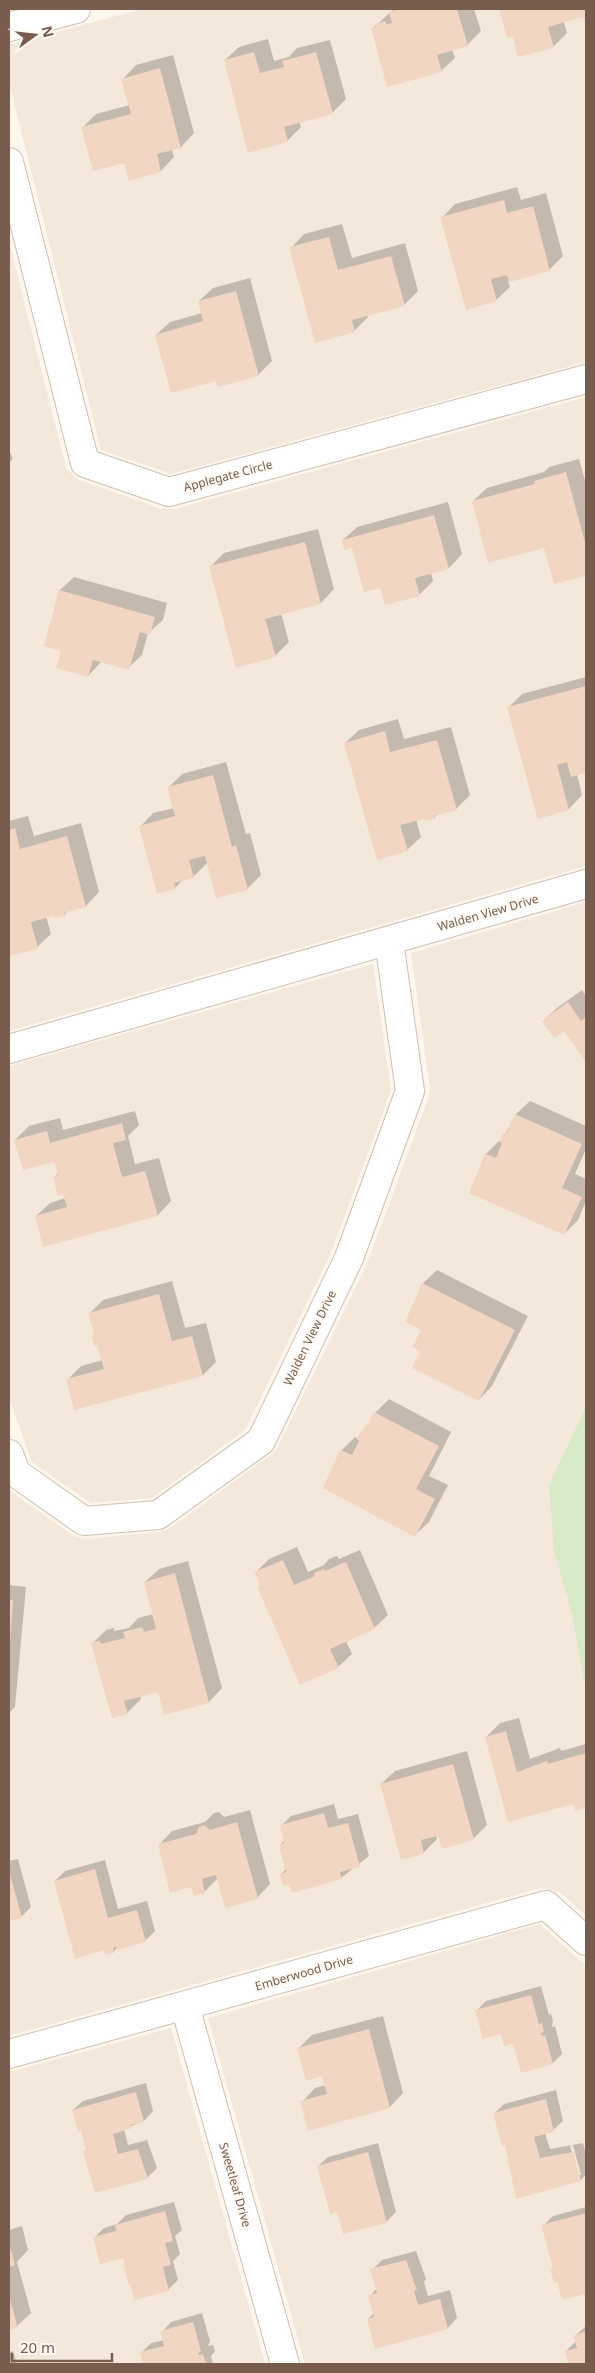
<svg xmlns="http://www.w3.org/2000/svg" width="595" height="2373" viewBox="0 0 595 2373" font-family="'Noto Sans',sans-serif">
<rect width="100%" height="100%" fill="#fcf6ec"/>
<path fill="#f4e8da" d="M142 9H586V362L171 474 101 450 9 83V45Z
M9 241 66 468 77 479 162 509H174L586 397V866L9 1031Z
M586 902V1406L549 1485 584 1681H586V1916L560 1892 541 1888 9 2036V1490L72 1535 85 1539 159 1532 170 1528 272 1454 278 1447 367 1264 429 1096 430 1088 411 953Z
M373 964 391 1091 331 1253 245 1430 152 1498 91 1503 32 1462 9 1398V1066Z
M540 1924 586 1966V2364H305L208 2018Z
M171 2028 265 2364H9V2072Z"/>
<path fill="#d7ebca" d="M586 1406V1681L584 1682 572 1614 554 1551 549 1485Z"/>
<path fill="#0003" fill-rule="evenodd" d="M394 9H474L481 31 467 45 452 49 455 58 441 71 373 28Z
M500 9H586V23L584 16 564 22 567 33 553 47 514 35 508 36Z
M268 39 274 61 289 57 297 48 330 40 346 99 332 113 299 122 301 127 287 141 225 60 239 47Z
M173 55 194 133 181 147 172 149 174 157 161 171 125 161 83 127 96 114 130 105 123 79 136 65Z
M517 187 521 200 546 193 563 256 549 270 508 281 510 287 496 300 442 218 455 204Z
M342 224 352 258 405 243 418 291 404 305 367 315 368 317 354 331 291 248 304 234Z
M250 278 272 361 258 375 156 335 170 322 202 313 199 301 213 288Z
M9 450 13 459 9 463Z
M579 459 586 484V574L555 583 545 546 473 501 487 488 544 472 549 467Z
M448 502 462 554 449 568 431 573 433 581 420 594 386 604 381 586 353 546 343 540 357 527Z
M318 529 334 589 321 603 281 613 289 642 275 656 210 567 224 553Z
M74 577 167 603 163 620 148 633 142 655 128 668 102 661 88 676 63 650 45 645 60 590Z
M586 677V771L577 774 582 795 569 809 538 818 508 708 522 694Z
M398 719 404 739 451 727 470 795 456 809 438 813 434 818 416 819 421 837 407 850 345 743 359 730Z
M226 762 246 834 250 833 261 875 248 888 217 897 208 862 193 877 184 879 175 888 140 827 153 813 174 808 169 787 182 774Z
M28 816 34 836 81 823 99 892 86 906 69 910 64 915 46 916 51 934 37 947 9 955V821Z
M582 990 586 996V1059L564 1030 543 1021 557 1008Z
M530 1101 586 1126V1149L575 1174 586 1179V1201L578 1220 564 1234 486 1154 499 1141 501 1142 516 1114Z
M135 1111 139 1125 128 1136 135 1164 159 1158 171 1201 158 1215 36 1216 50 1203 66 1198 54 1177 59 1172 56 1160 15 1140 29 1126 60 1118 63 1130Z
M437 1270 528 1316 492 1386 479 1400 422 1351 423 1329 406 1321 423 1283Z
M172 1281 185 1328 206 1323 216 1362 203 1375 67 1380 81 1366 103 1360 90 1313 103 1300Z
M389 1399 451 1432 429 1476 448 1485 429 1522 415 1535 324 1487 342 1450 355 1437 358 1439 375 1413Z
M297 1547 308 1572 324 1565 329 1559 337 1556 339 1559 360 1550 388 1615 374 1628 346 1641 352 1654 338 1667 258 1586 261 1584 256 1572 269 1559Z
M188 1561 222 1688 209 1702 165 1714 159 1690 140 1695 141 1699 127 1713 92 1644 106 1630 114 1628V1631L129 1628 138 1618 154 1614 145 1582 159 1569Z
M9 1585 26 1587 15 1707 9 1713Z
M519 1718 530 1759 560 1748 561 1751 586 1744V1807L576 1810 574 1803 509 1820 486 1737 500 1723Z
M467 1751 487 1825 473 1839 436 1835 437 1839 423 1853 381 1784 395 1771Z
M334 1804 338 1819 358 1814 369 1856 341 1878 290 1883 281 1874 286 1869 280 1845 285 1840 281 1826 291 1816Z
M250 1810 270 1884 257 1898 218 1878 205 1891 195 1894 192 1885 159 1845 172 1831 205 1822 214 1813 219 1812 224 1817Z
M18 1859 31 1907 21 1917 9 1919V1861Z
M105 1860 118 1909 147 1901 155 1931 145 1941 117 1948 113 1952 105 1949 55 1881 65 1871Z
M541 1986 549 2015 551 2014 553 2021 552 2027 555 2026 562 2054 553 2063 514 2042 477 2010 486 2001Z
M383 2016 403 2093 390 2107 302 2102 315 2088 326 2085 323 2074 298 2049 312 2035Z
M146 2083 153 2111 144 2121 124 2129 128 2145 147 2140 157 2168 147 2178 85 2151 87 2149 82 2130 73 2110 83 2101Z
M556 2090 563 2121 553 2130 545 2133 550 2149 583 2143 586 2155V2174L581 2180 506 2143 494 2114 504 2104ZM573 2145 581 2175H578L570 2146Z
M378 2143 396 2212 387 2221 338 2211 318 2166 328 2157Z
M174 2202 182 2230 175 2236 180 2254 173 2261 178 2280 168 2290 124 2256 94 2238 104 2228 117 2224 126 2215Z
M586 2207V2293L563 2299 558 2281 552 2269 554 2267 543 2226 553 2216Z
M22 2226 28 2250 17 2262 31 2313 17 2326 9 2329V2230Z
M416 2251 426 2279 424 2282 428 2296 450 2290 457 2318 448 2328 375 2347 368 2319 374 2313 370 2296 377 2288 372 2270 382 2260Z
M202 2313 210 2341 208 2346 213 2345 215 2352 211 2356 213 2364H144L141 2353 151 2343 164 2340 162 2332 171 2322Z
M586 2326V2364H570L566 2351 576 2341 575 2336Z
M13 2351 17 2364H9V2352Z"/>
<path fill="#f2d6c4" d="M401 9H457L468 46 437 55 442 72 387 87 371 28 376 27 375 24 386 21V24L392 23 389 12Z
M499 9H586V26L583 17 548 27 554 48 518 57 513 36 507 38Z
M254 52 260 73 284 67 282 61 316 52 333 114 284 127 288 142 248 153 224 60Z
M160 68 181 148 157 154 161 172 129 181 124 163 93 171 81 127 131 114 121 79Z
M504 200 507 213 533 206 550 271 509 282 507 275 491 279 497 301 466 310 440 217Z
M329 237 338 270 391 256 405 306 352 320 355 332 315 343 289 247Z
M236 291 259 376 218 387 216 381 171 393 155 335 203 321 198 301Z
M566 472 586 546V576L554 584 544 548 488 563 472 501 535 484 534 481Z
M434 515 449 569 415 578 420 596 385 605 380 588 364 592 352 548 344 550 342 540Z
M305 542 321 604 265 619 276 657 236 668 209 566Z
M59 590 155 617 150 635 140 632 129 670 93 660 88 677 56 668 61 651 44 646Z
M586 686V773L571 777 567 762 557 765 569 810 538 819 507 707Z
M385 731 390 752 437 740 457 810 434 816 435 819 425 821 424 819 400 825 408 851 377 860 344 743Z
M213 775 232 847 236 845 248 890 216 898 205 856 189 860 194 878 174 883 176 889 157 894 139 826 175 816 167 787Z
M15 828 20 849 67 836 86 907 64 913 65 916 55 918 54 916 31 922 38 949 9 956V830Z
M568 1002 581 1021 586 1017V1062L564 1031 554 1038 542 1021Z
M515 1114 582 1144 562 1188 582 1197 564 1235 469 1193 485 1154 496 1158 502 1143 500 1142 503 1133 506 1134Z
M122 1123 126 1140 113 1143 122 1177 145 1171 158 1216 43 1247 35 1216 67 1207 63 1194 58 1196 53 1177 58 1175 55 1162 23 1170 14 1140 47 1131 50 1143Z
M422 1283 515 1330 479 1401 412 1368 420 1351 412 1347 421 1330 405 1322Z
M159 1294 172 1341 192 1336 203 1376 74 1410 66 1379 104 1369 97 1345 94 1346 92 1336 94 1335 88 1313Z
M374 1412 439 1446 416 1489 435 1499 415 1537 323 1488 340 1450 352 1455 359 1441 357 1439 361 1431 363 1432Z
M283 1560 294 1585 315 1576 314 1573 324 1569 325 1571 346 1562 375 1629 330 1649 339 1668 300 1685 257 1586 260 1585 254 1572Z
M175 1573 209 1703 164 1715 158 1692 124 1701 128 1714 112 1718 91 1643 100 1641 101 1644 125 1638 123 1632 142 1627 144 1632 156 1629 144 1582Z
M9 1600H13L10 1643H9Z
M506 1731 517 1772 547 1761 548 1764 586 1753V1808L575 1811 573 1804 508 1822 485 1737Z
M453 1764 474 1840 442 1849 438 1836 421 1840 424 1854 401 1860 380 1784Z
M324 1813 328 1828 348 1823 360 1867 340 1872 342 1879 292 1893 289 1884 283 1886 280 1874 286 1872 279 1845 284 1843 280 1825Z
M237 1822 258 1899 225 1908 216 1875 202 1879 205 1893 194 1896 191 1887 170 1893 158 1844 196 1834 199 1827 204 1825 210 1830Z
M95 1869 108 1918 137 1910 146 1942 117 1950 116 1947 113 1948 114 1953 105 1955 104 1950 75 1959 54 1881Z
M9 1871 22 1918 9 1921Z
M531 1995 539 2024 542 2023 544 2032 541 2033 542 2036 545 2035 553 2064 521 2073 513 2044 504 2046 501 2034 483 2039 475 2010Z
M369 2029 390 2108 308 2131 300 2101 327 2094 322 2076 306 2081 297 2048Z
M136 2092 144 2122 131 2125 132 2128 113 2134 118 2154 138 2149 148 2179 95 2193 83 2151 86 2150 81 2131 78 2132 72 2110Z
M546 2099 554 2132 534 2137 540 2158 573 2152 581 2181 516 2199 505 2145 502 2146 493 2113Z
M368 2152 387 2223 343 2234 337 2212 330 2214 317 2166Z
M165 2211 173 2241 165 2243 171 2265 163 2267 169 2291 135 2300 130 2284H128L123 2258 100 2264 93 2237 116 2231 115 2225Z
M586 2213V2294L562 2300 557 2282 554 2283 550 2269 553 2268 541 2225Z
M9 2243 15 2265 9 2267Z
M406 2260 417 2290 414 2291 418 2305 440 2299 448 2329 375 2349 367 2319 374 2317 368 2295 377 2293 370 2269Z
M9 2296 18 2328 9 2330Z
M193 2322 201 2352 198 2353 199 2355 203 2354 206 2363 143 2364 140 2352 164 2346 160 2331Z
M586 2331V2364H568L565 2351 577 2348 573 2336Z"/>
<g fill="none" stroke-linecap="round" stroke-linejoin="round">
<defs>
<path id="street" d="M9 27 76 9
M9 162 85 463 169 492 586 379
M9 1049 586 884
M9 1454 16 1473 84 1521 158 1515 261 1441 349 1258 410 1091 389 941
M185 2006 285 2364
M9 2054 546 1905 586 1941"/>
</defs>
<use href="#street" stroke="#cfbfb1" stroke-width="30"/>
<use href="#street" stroke="#fff" stroke-width="28"/>
</g>
<g text-anchor="middle" stroke-width="4.5" stroke-linejoin="round" paint-order="stroke">
<g font-size="12" fill="#785d4e" stroke="#fffaf3">
<text transform="translate(228 476) rotate(-15)" y="4">Applegate Circle</text>
<text transform="translate(488 913) rotate(-16)" y="4">Walden View Drive</text>
<text transform="translate(310 1338) rotate(-64)" y="4">Walden View Drive</text>
<text transform="translate(304 1973) rotate(-16)" y="4">Emberwood Drive</text>
<text transform="translate(235 2185) rotate(74)" y="4">Sweetleaf Drive</text>
</g>
</g>
<rect width="595" height="2373" fill="none" stroke="#785d4e" stroke-width="20"/>
<g transform="translate(35 35) rotate(75)" stroke="#fffaf3" stroke-width="4" paint-order="stroke">
<path d="M0-4L9 19L0 12L-9 19Z" fill="#785d4e"/>
<text y="-8" font-size="14" font-weight="bold" text-anchor="middle" fill="#785d4e">N</text>
</g>
<path d="M12 2353v8h100v-8" fill="none" stroke="#785d4e" stroke-width="2.5"/>
<text x="20" y="2353" font-size="15" fill="#785d4e" stroke="#fffaf3" stroke-width="4" paint-order="stroke">20 m</text>
</svg>
